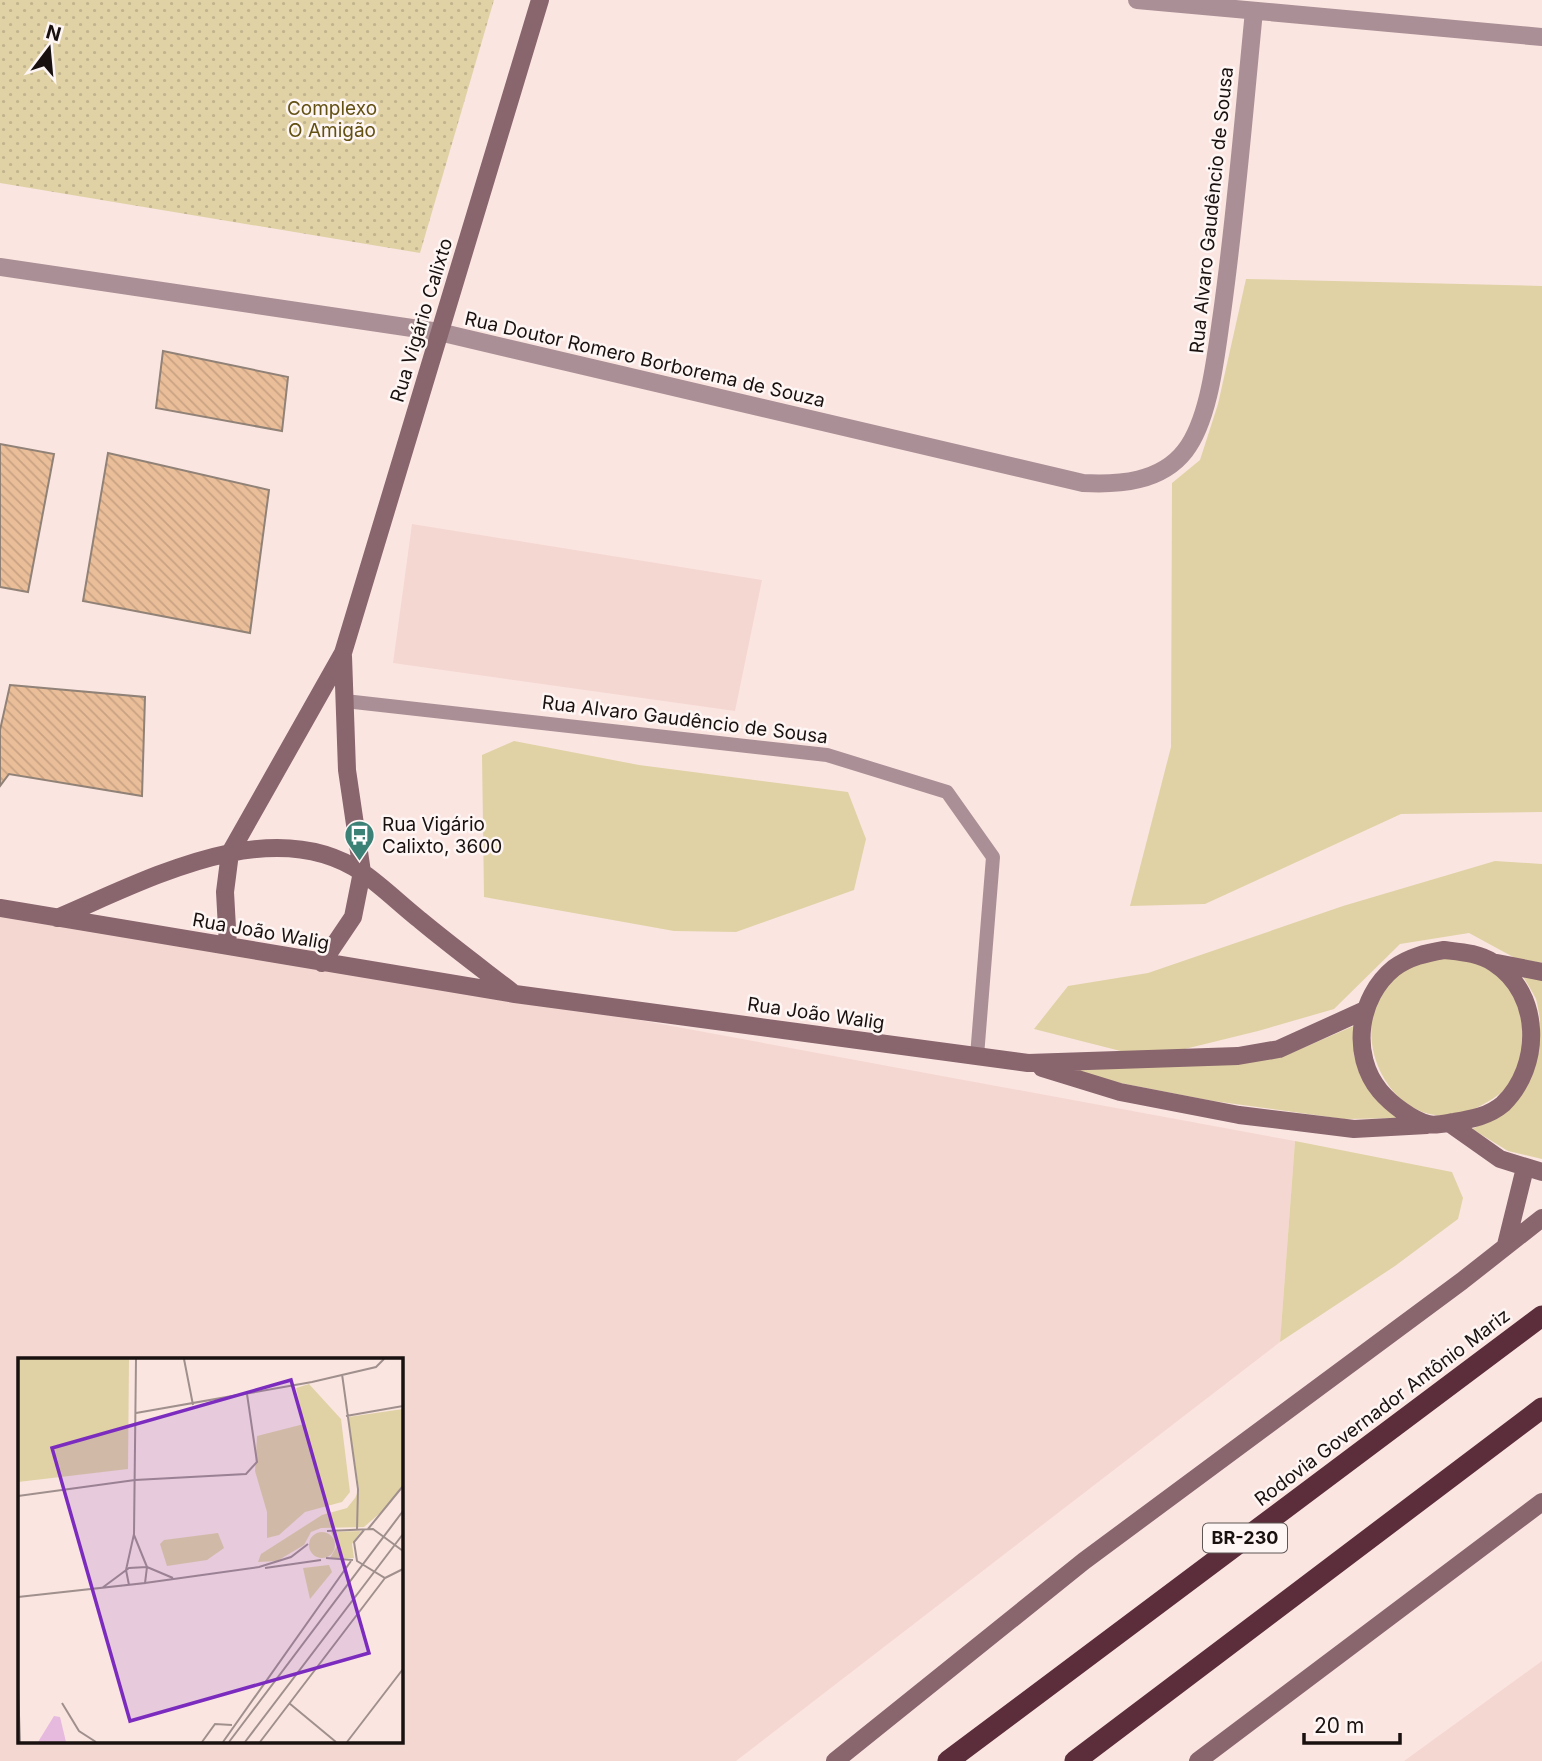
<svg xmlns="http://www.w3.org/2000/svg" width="1542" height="1761" viewBox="0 0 1542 1761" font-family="Inter,sans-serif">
<defs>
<pattern id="park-dots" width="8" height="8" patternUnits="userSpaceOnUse" patternTransform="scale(1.75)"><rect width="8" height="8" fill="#e1d2a5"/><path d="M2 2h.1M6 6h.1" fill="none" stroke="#c0b38d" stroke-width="1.8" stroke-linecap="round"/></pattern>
<pattern id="building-back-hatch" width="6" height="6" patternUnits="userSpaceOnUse" patternTransform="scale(1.75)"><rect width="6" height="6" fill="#eabe99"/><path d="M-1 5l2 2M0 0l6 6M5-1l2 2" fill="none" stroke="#c8a283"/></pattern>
</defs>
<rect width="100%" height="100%" fill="#fbe5e1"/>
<path fill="#f5d7d1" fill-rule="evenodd" d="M412 524 762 580 735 711 393 663Z
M0 902 1295 1141 1280 1342 736 1761H0ZM19 1360H401V1742H19Z
M1542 1661V1761H1404Z"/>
<path fill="#e1d2a5" d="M1246 279 1542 286V812L1401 814 1205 904 1130 906 1171 747 1172 483 1200 460 1218 404Z
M514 741 639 765 848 792 866 839 854 890 736 932 674 931 484 897 482 755Z
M1495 861 1542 864V963L1515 958 1469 933 1400 944 1334 1009 1258 1031 1148 1058 1034 1029 1068 986 1148 973 1343 906Z
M1445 955C1455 958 1467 958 1476 963 1524 984 1535 1027 1516 1073 1510 1089 1496 1097 1482 1105 1396 1153 1334 1027 1397 976 1411 964 1428 960 1445 955Z
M1522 975 1542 978V1159L1508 1151 1472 1129C1517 1109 1542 1071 1540 1021 1539 1014 1538 1006 1536 999 1532 991 1527 983 1522 975Z
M1356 1025 1353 1051 1359 1072 1378 1101 1405 1118 1344 1119 1213 1101 1115 1082 1070 1068 1291 1053Z
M1295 1141 1452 1172 1463 1198 1458 1219 1395 1266 1280 1342Z"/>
<path fill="url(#park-dots)" d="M0 0H494L420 253 0 183Z"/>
<path fill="url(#building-back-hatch)" stroke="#918277" stroke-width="2" d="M163 351 288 377 282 431 156 408Z
M0 444 54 454 28 592 0 587Z
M108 453 269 490 250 633 83 601Z
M10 685 145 697 142 796 9 774 0 786V730Z"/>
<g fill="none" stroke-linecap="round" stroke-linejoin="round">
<path stroke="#aa9096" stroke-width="14" d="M345 701 827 755 947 792 993 857 977 1056"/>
<path stroke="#aa9096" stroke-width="18" d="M1137 0 1542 37
M0 267 439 332 1083 483C1119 485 1161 482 1185 451 1210 419 1216 353 1222 313 1236 213 1244 112 1254 11"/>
<path stroke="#89656e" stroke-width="18" d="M0 908 515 994 1028 1063 1238 1056 1279 1049 1365 1010
M57 918C145 881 272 810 363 873 383 887 401 905 420 920 450 945 481 968 512 992
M228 946 225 892 230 853 343 653 540 0
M1444 950C1461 952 1479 953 1494 963 1542 994 1542 1066 1503 1104 1489 1116 1472 1119 1454 1122 1447 1123 1435 1126 1428 1124 1412 1120 1391 1104 1380 1091 1350 1055 1358 997 1394 968 1409 957 1426 953 1444 950Z
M322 963 353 917 362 872 347 770 343 656
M1497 963 1542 972
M1042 1068 1120 1092 1239 1115 1354 1129 1427 1125
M1449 1123 1500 1159 1542 1172
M1506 1245 1525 1168
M835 1761 1084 1561 1462 1281 1542 1218
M1198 1761 1542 1502"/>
<path stroke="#5c2d3b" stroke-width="21" d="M948 1761 1542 1316
M1075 1761 1542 1408"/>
</g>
<defs>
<symbol id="bus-pin" viewBox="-11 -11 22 30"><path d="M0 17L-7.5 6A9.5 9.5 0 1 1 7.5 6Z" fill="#3c8176" stroke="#fef6f4"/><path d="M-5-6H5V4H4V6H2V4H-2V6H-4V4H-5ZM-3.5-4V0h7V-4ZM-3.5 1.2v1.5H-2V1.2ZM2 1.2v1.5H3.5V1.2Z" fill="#fff"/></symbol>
</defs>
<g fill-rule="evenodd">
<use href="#bus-pin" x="342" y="818" width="35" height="47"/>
</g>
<g text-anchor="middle" stroke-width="5" stroke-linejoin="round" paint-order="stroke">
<rect fill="#fef6f4" stroke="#5d5654" stroke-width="2" x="1203" y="1523.5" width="84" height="29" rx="5"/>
<g font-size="18" font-weight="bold" fill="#18110f">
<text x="1245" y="1544">BR-230</text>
</g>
<g font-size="19" fill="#635114" stroke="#fef6f4">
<text x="332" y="115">Complexo<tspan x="332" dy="22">O Amigão</tspan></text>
</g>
<g font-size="19" fill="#18110f" stroke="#fef6f4">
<text transform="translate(1211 210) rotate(-84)" y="7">Rua Alvaro Gaudêncio de Sousa</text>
<text transform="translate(421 320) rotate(-73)" y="7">Rua Vigário Calixto</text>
<text transform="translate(645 359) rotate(13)" y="7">Rua Doutor Romero Borborema de Souza</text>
<text transform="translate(685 719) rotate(7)" y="7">Rua Alvaro Gaudêncio de Sousa</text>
<text transform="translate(261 931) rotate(10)" y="7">Rua João Walig</text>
<text transform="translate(816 1013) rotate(8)" y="7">Rua João Walig</text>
<text transform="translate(1382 1407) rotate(-37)" y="7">Rodovia Governador Antônio Mariz</text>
</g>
<g font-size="19" fill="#18110f" stroke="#fef6f4" text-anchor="start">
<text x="382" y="831">Rua Vigário<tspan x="382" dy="22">Calixto, 3600</tspan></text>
</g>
</g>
<g transform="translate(18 1358)">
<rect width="385" height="385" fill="#fbe5e1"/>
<path d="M291 26 323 61 332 134 324 144 287 154 261 177 249 180V154L237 113 239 78 286 66 278 30ZM385 51V126L369 149 346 169 303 170 293 174 286 187 259 203 240 204 243 196 304 157 329 150 337 140 341 132 330 59ZM343 173 334 186 336 200H312L319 188 313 174ZM291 187a13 13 0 1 1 26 0a13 13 0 1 1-26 0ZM200 175 206 190 189 202 149 208 142 186 146 182ZM311 207 314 214 292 241 285 210Z" fill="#e1d2a5"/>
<path d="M0 1H111L110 111 0 124Z" fill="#e1d2a5"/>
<path d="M36 358 42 359 48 384H20Z" fill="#e6b9de"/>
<path fill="none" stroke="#a0908d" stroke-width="2" d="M166 1 175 47M324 16 340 131 339 172M118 55 294 24 358 9 366 1M328 58 385 48M0 138 117 122 228 116 239 104 229 36M350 171 385 128M346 172 336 184 339 203 367 220 385 211M309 173 355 171 385 193M308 200 335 202M129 209 155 220M247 210 303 202M127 225 241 209 273 199 290 186M111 227 108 212 116 176 118 1M84 230 111 210 129 209M0 239 127 225 129 209 116 177M0 330 2 384M44 345 61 373 78 384M271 345 318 384M184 384 197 366 214 367M205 384 333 203M211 384 385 153M227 384 385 176M242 384 367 220M329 384 385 311"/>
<path fill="#7b2cbf" fill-opacity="0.15" stroke="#7b2cbf" stroke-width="3.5" d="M273 22 351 295 112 363 34 90Z"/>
<rect width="385" height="385" fill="none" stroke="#18110f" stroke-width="3.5"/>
</g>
<g transform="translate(49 49) rotate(16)" stroke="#fef6f4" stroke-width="5" paint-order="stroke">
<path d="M0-5L12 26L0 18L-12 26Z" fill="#18110f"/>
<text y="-10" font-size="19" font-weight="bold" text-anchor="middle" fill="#18110f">N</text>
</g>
<path d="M1304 1733v10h96v-10" fill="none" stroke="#18110f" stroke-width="3.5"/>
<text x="1314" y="1733" font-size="21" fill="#18110f" stroke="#fef6f4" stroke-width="5" paint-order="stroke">20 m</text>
</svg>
